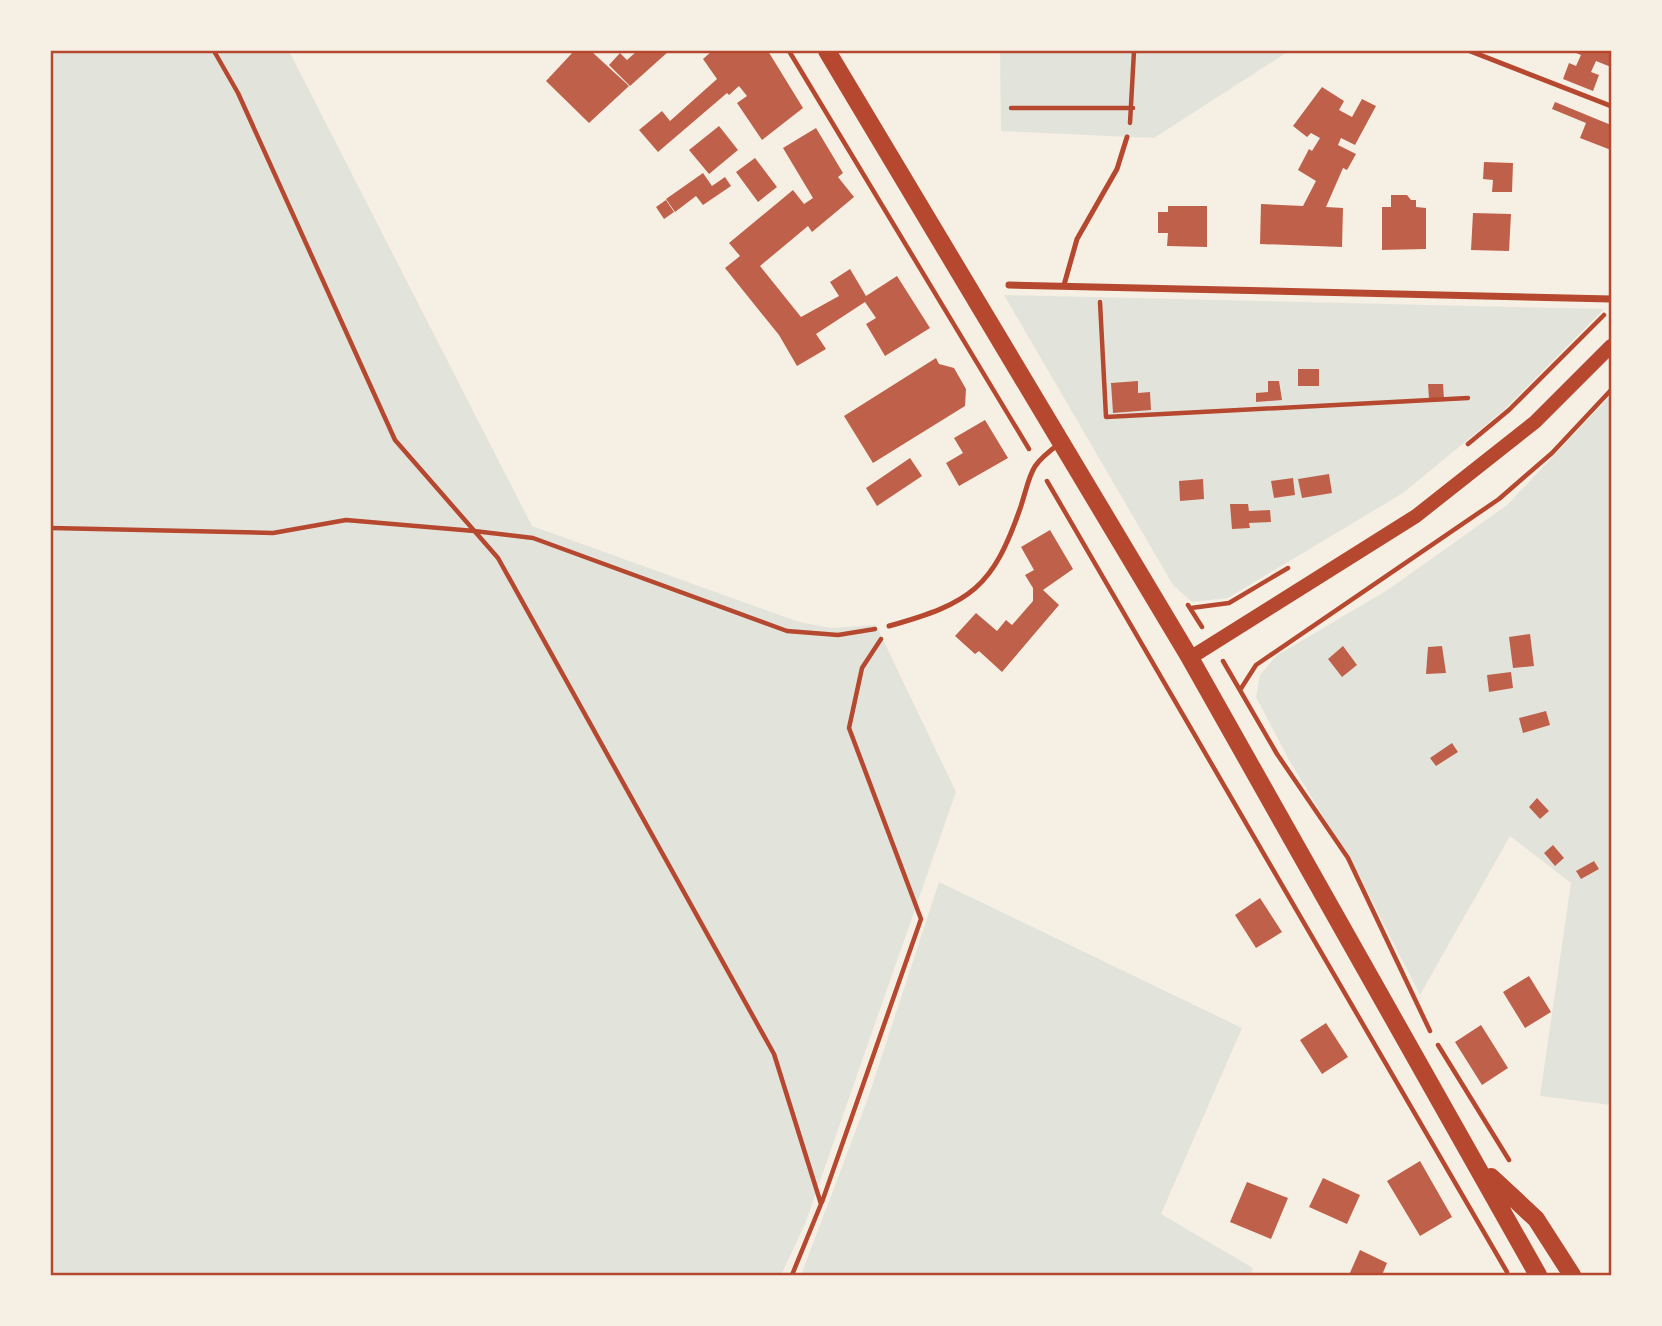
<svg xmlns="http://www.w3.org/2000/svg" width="1662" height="1326" viewBox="0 0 1662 1326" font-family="Manrope,sans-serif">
<rect width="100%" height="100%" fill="#f6efe4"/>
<path fill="#e2e4dc" d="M51 51H289L532 526 799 622 831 628 876 625 956 792 805 1224 781 1275H51Z
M1000 51H1289L1154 138 1001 131Z
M1004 295 1604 309 1505 409 1403 493 1228 598 1192 602 1173 585Z
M1611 395V1105L1540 1096 1571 883 1510 836 1420 995 1359 875 1289 760 1256 697 1260 675 1276 656 1389 589 1507 505Z
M939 882 1242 1028 1161 1214 1253 1268 1250 1275H801L868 1098Z"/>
<path fill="#bf614a" d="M574 51H591L629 86 589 123 546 81Z
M637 51H669L630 86 609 65 620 53 627 60Z
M712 51H768L803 108 762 140 737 103 747 96 739 86 729 95 727 93 658 152 639 130 662 111 670 121 717 79 703 59Z
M1571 51H1611V67L1596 61 1591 72 1599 75 1593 91 1563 79 1569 63 1576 66 1581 55Z
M1322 87 1344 101 1339 110 1352 117 1362 99 1376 106 1355 145 1341 138 1338 145 1356 154 1347 170 1343 168 1326 207 1343 208 1342 247 1260 244 1261 204 1303 206 1316 181 1298 170 1309 149 1312 151 1320 138 1311 133 1307 137 1293 126Z
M1555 102 1611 125V150L1580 138 1586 123 1552 109Z
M719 126 738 150 709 174 689 150Z
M816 128 843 173 838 177 854 197 812 232 808 226 760 266 801 317 839 296 830 282 850 269 866 296 897 276 930 328 885 356 866 324 876 318 865 302 816 334 826 349 797 366 779 335 725 268 740 256 729 243 793 190 804 204 813 198 783 148Z
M755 158 777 187 758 202 736 172Z
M1484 162 1513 163 1512 192H1492L1493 180 1483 179Z
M703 173 712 186 725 177 731 186 703 205 696 196 675 212 666 199Z
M1391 195H1407L1411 200H1416V207L1426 208V249L1382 250V207H1391Z
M666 200 674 212 664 219 656 207Z
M1168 206H1207V247L1167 246 1168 233H1158V212H1168Z
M1473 213 1511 214 1509 251 1471 250Z
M936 358 939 364 954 368 966 389 965 406 873 463 844 416Z
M1298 369H1319V386H1298Z
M1138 381V393L1150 392 1151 410 1113 413 1111 383Z
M1268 381H1279L1282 400 1256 402V393L1268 392Z
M1428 384H1443L1444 399H1429Z
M985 420 1008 458 959 486 946 463 963 453 954 438Z
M910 458 922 476 877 506 866 488Z
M1329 474 1332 493 1302 498 1298 479Z
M1293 478 1295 495 1274 498 1271 481Z
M1203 479 1204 499 1180 501 1179 481Z
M1230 504H1248L1249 511 1270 510 1271 522 1249 523 1250 528 1232 529Z
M1050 530 1073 569 1043 590 1059 605 1002 672 979 651 975 654 955 636 976 613 997 631 1006 620 1012 625 1033 601V588L1025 575 1034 570 1021 547Z
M1530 634 1534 666 1513 668 1509 637Z
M1343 646 1357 665 1342 677 1328 659Z
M1442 646 1446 673 1426 674 1428 647Z
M1511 672 1513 688 1489 692 1487 675Z
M1546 711 1550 725 1523 733 1519 718Z
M1452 743 1458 752 1436 766 1430 758Z
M1537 798 1549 811 1540 819 1529 807Z
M1553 845 1564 858 1555 866 1544 853Z
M1594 861 1599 869 1581 879 1576 871Z
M1260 898 1282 932 1256 948 1235 915Z
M1529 976 1551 1012 1525 1028 1503 992Z
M1326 1023 1348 1057 1322 1074 1300 1040Z
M1481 1025 1508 1068 1482 1085 1455 1042Z
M1420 1161 1452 1217 1420 1236 1387 1181Z
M1323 1178 1360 1195 1347 1224 1309 1207Z
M1247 1182 1288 1198 1271 1239 1230 1222Z
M1360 1250 1387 1263 1382 1275H1349Z"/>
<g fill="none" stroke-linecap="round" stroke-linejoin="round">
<path stroke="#b5482f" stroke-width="4.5" d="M214 51 238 93 395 440 498 558 774 1054 821 1204 792 1275
M789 51 1029 449
M1011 108H1133
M1130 123 1134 51
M1100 302 1106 417 1468 398
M1468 444 1509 410 1604 315
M1047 481 1507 1272
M51 528 273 533 346 520 474 531 533 538 787 631 838 635 875 629
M1188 605 1202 627
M1191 608 1229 603 1288 568
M1223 661 1277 754 1348 858 1430 1031
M1240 690 1256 665 1499 499 1552 453 1611 390
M1438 1045 1509 1160
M822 1202 921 919 849 728 862 668 881 639"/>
<path stroke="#b5482f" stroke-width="5" d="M1470 51 1611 106
M1064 285 1077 239 1117 169 1127 137
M889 626C971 603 993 588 1021 506 1032 471 1029 466 1059 444"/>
<path stroke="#b5482f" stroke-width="7" d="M1009 285 1611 299"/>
<path stroke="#b5482f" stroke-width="14" d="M1190 658 1416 516 1535 422 1611 346"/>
<path stroke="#b5482f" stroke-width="18" d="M827 51 1190 658 1538 1275
M1491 1177 1536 1219 1572 1275"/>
</g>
<rect width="1662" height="1326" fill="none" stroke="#f6efe4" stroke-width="105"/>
<rect x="52" y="52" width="1558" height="1222" fill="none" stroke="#b5482f" stroke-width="2.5"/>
</svg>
